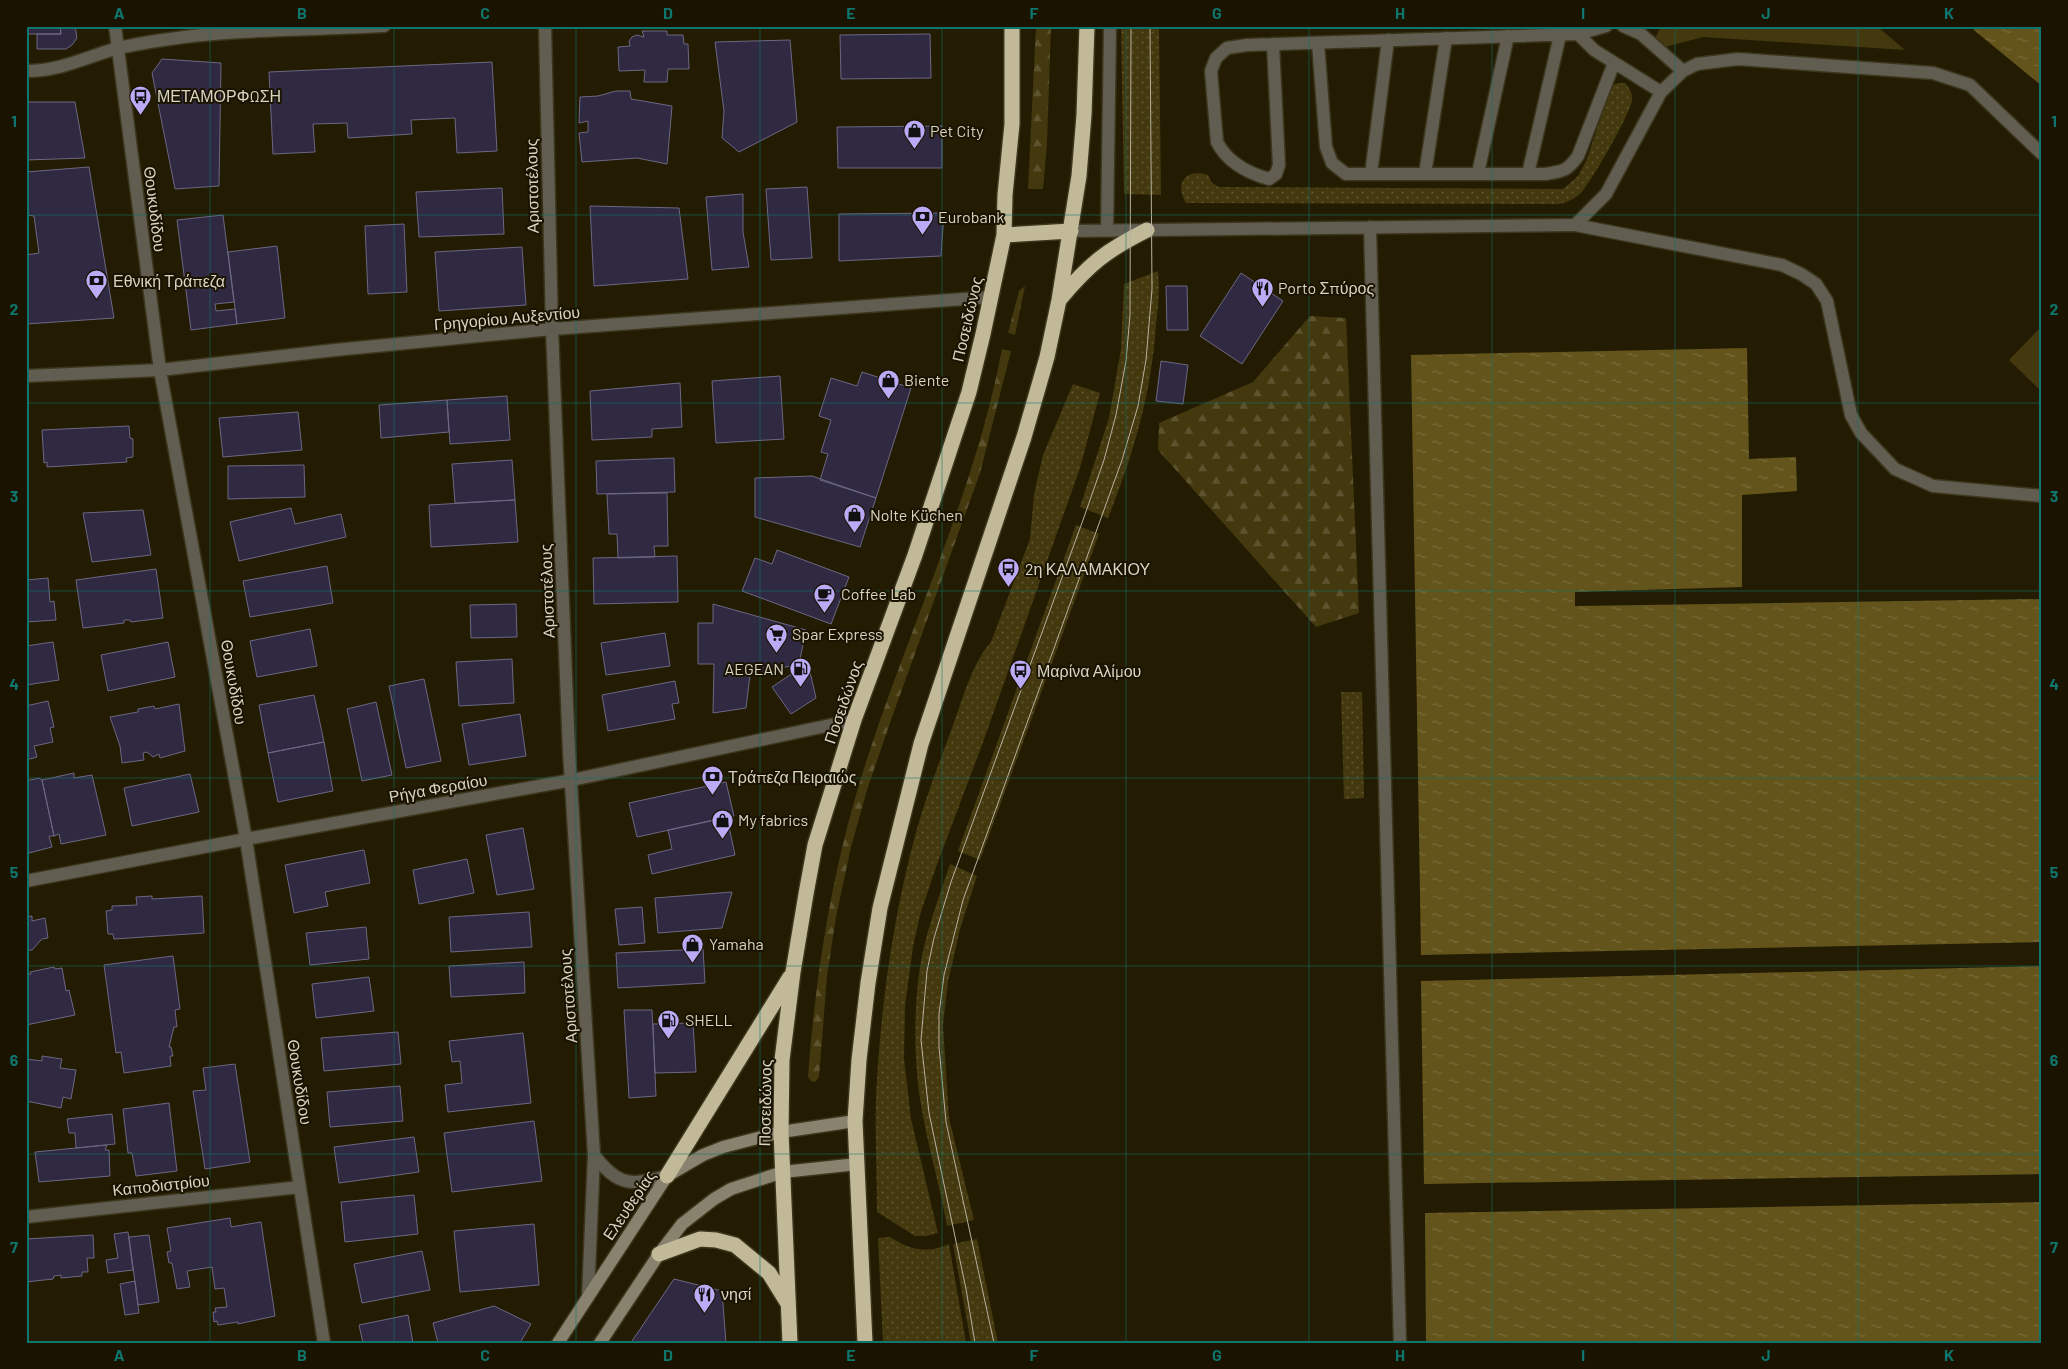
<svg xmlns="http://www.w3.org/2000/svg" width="2068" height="1369" viewBox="0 0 2068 1369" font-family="Barlow,sans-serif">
<defs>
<pattern id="grass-dots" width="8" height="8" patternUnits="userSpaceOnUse" patternTransform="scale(1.25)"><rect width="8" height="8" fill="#43380e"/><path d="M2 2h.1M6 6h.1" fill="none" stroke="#5d542f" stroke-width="1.8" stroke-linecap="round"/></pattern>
<pattern id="forest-firs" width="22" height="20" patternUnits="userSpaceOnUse" patternTransform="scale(1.25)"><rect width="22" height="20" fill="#43380e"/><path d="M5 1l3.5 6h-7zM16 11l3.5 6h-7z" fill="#5d542f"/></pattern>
<pattern id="water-ripples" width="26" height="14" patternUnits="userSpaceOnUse" patternTransform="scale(1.25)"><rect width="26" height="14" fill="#63541b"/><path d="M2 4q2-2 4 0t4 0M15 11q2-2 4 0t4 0" fill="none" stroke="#796c3a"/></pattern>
</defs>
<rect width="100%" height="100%" fill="#231c02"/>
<path fill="url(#grass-dots)" d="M1121 26H1159L1161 195 1124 194Z
M1618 83H1625C1629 88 1633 93 1632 100 1631 113 1589 186 1580 194 1573 200 1567 202 1559 204L1186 203C1174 183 1186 168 1208 175L1212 183 1219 187 1563 189 1578 176 1587 159 1611 86Z
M1158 271C1160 289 1158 307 1156 325 1151 395 1134 453 1108 518L1080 507 1109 418 1121 349 1124 284Z
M1073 384 1100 393 1080 468 982 745 936 867 920 915 913 947 905 1006 904 1058 911 1119 938 1233 926 1236H915L877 1212C877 1168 874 1123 877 1079 882 998 894 914 915 836 925 799 939 763 952 728 962 701 972 663 991 642L1030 539 1034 494 1043 455Z
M1076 525 1099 534 980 860 958 851Z
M1341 692H1362L1364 798 1344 799Z
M950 864 977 876 960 929 948 982 943 1025 949 1118 974 1220 947 1226C939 1181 925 1137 919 1092 914 1053 914 1013 919 974 924 936 938 900 950 864Z
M890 1237C909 1250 928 1254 949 1244L966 1343H883L878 1238Z
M977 1239 998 1343H971L953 1244Z"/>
<path fill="url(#forest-firs)" d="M1036 26H1051L1047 143 1043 189H1028Z
M1025 286 1015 335 1008 333 1019 291Z
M1310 316 1346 318 1359 613 1316 627 1158 450 1159 423 1253 382Z
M1002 349 1011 351 980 473 891 720 867 790 851 847 836 917 827 976 819 1077 815 1082 811 1081 808 1077C816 967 834 858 869 753 913 618 976 488 1002 349Z"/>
<path fill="#43380e" d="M1661 26H1877L1905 50 1703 37 1665 47 1659 44 1656 37Z
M2042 326V392L2009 360Z"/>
<path fill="url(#water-ripples)" d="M1971 26H2042V86L1975 31Z
M1747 348 1749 459 1796 457 1797 491 1742 495V587L1575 592V606L2042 599V942L1421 955 1411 355Z
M2042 966V1174L1424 1184 1421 981Z
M2042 1202V1343H1426L1425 1213Z"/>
<path fill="#2f2a42" stroke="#6c6783" d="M26 26H60L61 34H26Z
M60 26H75L77 38 72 45 66 49H37V34H61Z
M642 31H667V35H683L684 44H688L689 69H668L667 82H644L645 70 619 71 618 47 630 46 629 41 632 37 637 35 644 37Z
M930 34 931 78 841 79 840 35Z
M790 40 797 122 739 152 722 138 724 111 715 42Z
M162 59 221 63 219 186 175 189 152 73Z
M492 62 497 151 457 153 455 118 411 120 412 134 348 138 347 123 313 124 315 152 273 154 269 72Z
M616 91H630L631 99 672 106 667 164 637 158 582 162 579 133 588 132V121L579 123 580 97 598 96Z
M27 102H75L85 158 26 160Z
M942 126V168H838L837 127Z
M89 167 114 318 26 324V255L39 253 34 216 26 215V172Z
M807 187 812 258 771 260 766 189Z
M502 188 504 234 419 237 416 192Z
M743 194V232L749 267 712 270 706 197Z
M590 206 679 208 688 279 594 286Z
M944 213 941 256 839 261V214Z
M223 215 234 302 215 304 216 311 235 309 237 324 191 330 177 220Z
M404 224 407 292 368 294 365 226Z
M277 246 285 318 237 324 228 252Z
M522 247 526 305 439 311 435 252Z
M1241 273 1283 301 1242 364 1200 336Z
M1166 286H1187L1188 330H1167Z
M1161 361 1188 365 1183 404 1156 401Z
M862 372 911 388 876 498 820 480 828 454 821 452 831 420 819 416 831 378 857 386Z
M780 376 784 439 716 443 712 381Z
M680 383 682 427 652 429V437L592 440 590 391Z
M507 396 510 440 450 444 447 400Z
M447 400 449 432 381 438 379 405Z
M298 412 302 450 223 457 219 418Z
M129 426 130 438 133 439V457L126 458 127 462 47 467V462L44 463 42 430Z
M674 458 675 492 597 494 596 461Z
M512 460 515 500 455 503 452 464Z
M304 465 305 497 228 499V466Z
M812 476 876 498 860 547 755 517V478Z
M667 493 668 546H654L655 557 618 558 617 534H609L607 494Z
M515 500 518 542 431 547 429 505Z
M291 508 295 524 341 514 346 537 239 561 230 522Z
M143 510 151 555 92 562 83 513Z
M777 550 849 577 831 624 742 591 755 558 772 564Z
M677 556 678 602 594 604 593 558Z
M327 566 333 603 250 617 243 581Z
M156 569 163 618 131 622 130 620H124V623L83 628 76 580Z
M48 578 50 602 54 601 56 620 26 622V580Z
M516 604 517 637 471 638 470 605Z
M713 604 806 630 799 664 750 675 746 708 713 713 714 664H698V623H713Z
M310 629 317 666 257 677 250 641Z
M665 633 670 666 606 675 601 643Z
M53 642 59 680 26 685V646Z
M168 642 175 677 108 691 101 655Z
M512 659 514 703 459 706 456 662Z
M808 663 816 698 791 714 772 687Z
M424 679 441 761 406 768 389 686Z
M675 681 679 703 672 704 675 719 608 731 602 695Z
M314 695 324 742 268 753 259 705Z
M48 701 54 727 50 728 53 742 34 746 37 757 26 760V706Z
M376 702 392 775 362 781 347 709Z
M179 704 185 751 160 758 159 754 153 757 147 752 143 753 144 760 122 763 120 746 110 717 138 712V709L154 706 155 709Z
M520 714 526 756 469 765 462 724Z
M324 742 333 791 278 802 268 753Z
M74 773V778L92 775 106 835 61 844 59 834 54 836 42 780Z
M190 774 199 812 132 826 124 788Z
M39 778 42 780 54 836H49L52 847 29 853 26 840V781Z
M726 782 734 816 637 837 629 803Z
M727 817 735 855 652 874 648 855 672 849 668 830Z
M523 828 534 889 497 895 486 835Z
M364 850 370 883 325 892 328 906 294 913 285 865Z
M467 859 474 893 419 904 413 870Z
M732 892 722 928 658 933 655 898Z
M152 896V899L202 896 204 933 114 939 113 934H108L106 911 112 910V906L137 905 136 897Z
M642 907 645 943 619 945 615 909Z
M529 912 532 947 451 952 449 917Z
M32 916V921L45 918 48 938 42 939 32 950H26V917Z
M366 927 369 959 310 965 306 933Z
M703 949 705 983 618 988 616 953Z
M173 956 180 1009 175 1010 177 1027H174L169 1047H171L173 1056H170L171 1066 124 1073 121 1052 116 1053 104 965Z
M524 962 525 993 451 997 449 966Z
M54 967 55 969 62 968 66 991 69 990 75 1015 26 1025V975L31 974 30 972Z
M369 977 374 1011 316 1018 312 984Z
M624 1010H652L656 1096 629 1098Z
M693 1023 696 1072 655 1073 653 1024Z
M398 1032 401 1064 324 1071 321 1038Z
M523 1033 531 1103 448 1112 445 1085 462 1083 460 1061 452 1062 449 1041Z
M42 1056 62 1059 60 1068 76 1070 71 1099 63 1097 61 1108 26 1101V1059L42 1061Z
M235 1064 250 1162 205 1169 193 1091 206 1090 203 1068Z
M400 1086 403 1121 330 1127 327 1092Z
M169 1103 177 1171 136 1176 132 1153H128L123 1109Z
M112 1114 115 1144 76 1148 75 1133H69L67 1119Z
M534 1121 542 1181 452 1192 444 1133Z
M414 1137 419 1172 339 1183 334 1147Z
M107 1145 105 1150H109L110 1176 39 1182 35 1152Z
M414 1195 418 1234 345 1242 341 1202Z
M230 1218 231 1227 261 1222 275 1316 238 1324V1322L218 1325 217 1321 214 1322 213 1312H216L215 1308 227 1307 224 1288 215 1289 212 1267 187 1271 190 1287 177 1289 172 1263H169L167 1252 171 1251 167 1228Z
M534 1224 539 1285 460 1292 454 1231Z
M128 1232 133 1270 108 1273 106 1260 118 1258 114 1234Z
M93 1235 94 1258H87L88 1272H82V1276L61 1278V1275L54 1276 53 1279 26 1282V1239Z
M149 1235 159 1302 138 1305 129 1237Z
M422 1251 430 1290 362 1303 354 1264Z
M674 1279 722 1291 726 1343H635L632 1341Z
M135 1281 139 1313 125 1315 120 1284Z
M494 1306 531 1324 520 1343H438L433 1323Z
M408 1315 413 1343H363L359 1325Z"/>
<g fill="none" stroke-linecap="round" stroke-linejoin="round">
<defs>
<path id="lane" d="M1623 26 1641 34 1683 71
M1578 34 1594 50 1661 92
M1318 43 1326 147 1332 163 1346 174H1545C1564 171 1567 171 1578 156L1614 63
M1273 44 1279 165 1276 174 1269 179C1248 173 1227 162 1217 142L1211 71 1216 58 1227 48 1247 45 1578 34 1606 26
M1478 173 1508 36
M1371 174 1388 40
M1425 174 1446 38
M1528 174 1560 35
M1575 225 1782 265 1801 274 1816 284 1827 301 1851 415 1861 433 1895 469 1933 486 2042 496
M1575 225 1606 194 1661 92 1683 71 1697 64 1738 59 1933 73 1970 85 2042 154"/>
<path id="street" d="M115 26 160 370 246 839 324 1343
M545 26 552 329 569 751 594 1155 588 1297
M26 71C61 71 86 57 118 48 133 45 148 42 163 40 235 29 311 30 384 26
M1370 227 1400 1343
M1071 231 1575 225
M1107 231 1110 26
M26 376 160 370 335 350 552 329 991 297
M26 881 246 839 572 780 854 720
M594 1155C618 1186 630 1186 667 1176
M26 1217 300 1187"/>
<path id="secondary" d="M558 1343 667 1176 703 1155 723 1147 781 1132 855 1121
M600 1343 659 1254 682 1224 714 1199 731 1189 783 1172 857 1164"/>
<path id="highway" d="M1004 235 1071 231
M1060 299C1089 264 1107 250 1147 230
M667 1176 790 977
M659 1254 700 1239 716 1240 735 1245 769 1273 787 1302
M790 1343 781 1132 782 1060 793 972 806 894 815 845 854 720 915 555 969 392 983 334 1004 235 1005 195 1012 124V26
M865 1343 855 1121 859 1060 868 983 880 908 921 744 1024 437 1047 357 1059 300 1079 176 1084 115 1087 26"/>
</defs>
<use href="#lane" stroke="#3c361d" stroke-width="15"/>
<use href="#street" stroke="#3c361d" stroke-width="15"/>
<use href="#secondary" stroke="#3c361d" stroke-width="15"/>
<use href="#highway" stroke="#3c361d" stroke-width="18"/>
<use href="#lane" stroke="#615d51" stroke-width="12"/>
<use href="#street" stroke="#615d51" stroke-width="12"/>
<use href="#secondary" stroke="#88826e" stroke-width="12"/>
<use href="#highway" stroke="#c2b999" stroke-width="15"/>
<path stroke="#b7b2a0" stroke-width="1" d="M975 1343 966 1289 929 1113 921 1040 927 971 934 938 951 882 1083 520 1104 460 1116 415 1126 361 1130 315 1131 26
M994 1343 946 1122 939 1047V1014L944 975 963 900 1122 460 1138 406 1146 360 1152 289 1150 26"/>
</g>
<path fill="none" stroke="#0f766e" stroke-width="1" stroke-opacity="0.55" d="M210 26V1343M394 26V1343M576 26V1343M760 26V1343M942 26V1343M1126 26V1343M1309 26V1343M1492 26V1343M1675 26V1343M1858 26V1343M26 215H2042M26 403H2042M26 591H2042M26 778H2042M26 966H2042M26 1154H2042"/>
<defs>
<symbol id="bus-pin" viewBox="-11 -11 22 30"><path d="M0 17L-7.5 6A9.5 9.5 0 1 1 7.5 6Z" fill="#bbaaf6" stroke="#1a1300"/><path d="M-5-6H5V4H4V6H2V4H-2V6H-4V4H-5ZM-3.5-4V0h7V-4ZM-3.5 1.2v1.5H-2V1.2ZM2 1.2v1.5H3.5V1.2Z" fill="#111"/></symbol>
<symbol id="shop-pin" viewBox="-11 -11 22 30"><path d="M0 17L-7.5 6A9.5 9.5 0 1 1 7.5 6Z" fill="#bbaaf6" stroke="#1a1300"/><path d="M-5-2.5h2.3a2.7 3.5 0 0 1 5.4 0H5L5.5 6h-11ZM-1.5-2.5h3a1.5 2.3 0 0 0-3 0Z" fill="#111"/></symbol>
<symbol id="bank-pin" viewBox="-11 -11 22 30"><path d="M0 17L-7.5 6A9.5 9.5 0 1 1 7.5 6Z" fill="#bbaaf6" stroke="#1a1300"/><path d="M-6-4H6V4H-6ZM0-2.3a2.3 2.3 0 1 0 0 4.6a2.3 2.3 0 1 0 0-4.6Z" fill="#111"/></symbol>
<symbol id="restaurant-pin" viewBox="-11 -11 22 30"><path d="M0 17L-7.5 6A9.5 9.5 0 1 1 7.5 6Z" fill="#bbaaf6" stroke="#1a1300"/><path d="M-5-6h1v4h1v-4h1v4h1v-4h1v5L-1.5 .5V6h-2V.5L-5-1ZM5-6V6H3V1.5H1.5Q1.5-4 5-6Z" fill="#111"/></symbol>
<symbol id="cafe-pin" viewBox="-11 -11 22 30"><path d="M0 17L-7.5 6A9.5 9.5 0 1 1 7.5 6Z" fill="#bbaaf6" stroke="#1a1300"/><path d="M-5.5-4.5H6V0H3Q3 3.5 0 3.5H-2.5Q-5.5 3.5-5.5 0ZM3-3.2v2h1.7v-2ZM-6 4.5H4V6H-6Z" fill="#111"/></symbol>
<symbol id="supermarket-pin" viewBox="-11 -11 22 30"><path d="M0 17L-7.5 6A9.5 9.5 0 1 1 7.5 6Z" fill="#bbaaf6" stroke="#1a1300"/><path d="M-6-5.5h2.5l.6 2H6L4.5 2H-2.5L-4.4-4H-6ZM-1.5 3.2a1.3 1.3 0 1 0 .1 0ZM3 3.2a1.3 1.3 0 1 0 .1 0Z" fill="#111"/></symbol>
<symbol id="fuel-pin" viewBox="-11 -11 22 30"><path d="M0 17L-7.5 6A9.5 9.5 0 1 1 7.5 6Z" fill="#bbaaf6" stroke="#1a1300"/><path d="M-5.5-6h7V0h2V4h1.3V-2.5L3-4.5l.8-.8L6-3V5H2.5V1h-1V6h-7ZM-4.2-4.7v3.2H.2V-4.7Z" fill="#111"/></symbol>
</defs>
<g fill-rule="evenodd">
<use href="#bus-pin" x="128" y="84" width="25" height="34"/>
<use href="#shop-pin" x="902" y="118" width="25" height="34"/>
<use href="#bank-pin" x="910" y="204" width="25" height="34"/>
<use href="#bank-pin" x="84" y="268" width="25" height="34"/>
<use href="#restaurant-pin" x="1250" y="276" width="25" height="34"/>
<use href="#shop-pin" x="876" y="368" width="25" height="34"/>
<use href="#shop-pin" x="842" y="502" width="25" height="34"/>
<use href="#bus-pin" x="996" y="556" width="25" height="34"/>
<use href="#cafe-pin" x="812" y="582" width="25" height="34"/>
<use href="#supermarket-pin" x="764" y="622" width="25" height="34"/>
<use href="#fuel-pin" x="788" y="656" width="25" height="34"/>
<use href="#bus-pin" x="1008" y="658" width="25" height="34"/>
<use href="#bank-pin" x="700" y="764" width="25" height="34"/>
<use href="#shop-pin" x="710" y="808" width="25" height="34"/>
<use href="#shop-pin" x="680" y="932" width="25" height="34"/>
<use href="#fuel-pin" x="656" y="1008" width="25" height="34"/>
<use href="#restaurant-pin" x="692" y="1282" width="25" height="34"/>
</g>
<g text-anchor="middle" stroke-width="4" stroke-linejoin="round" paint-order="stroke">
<g font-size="16" fill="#d8d4c4" stroke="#1a1300" text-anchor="start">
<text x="157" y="102">ΜΕΤΑΜΟΡΦΩΣΗ</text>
<text x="930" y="137">Pet City</text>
<text x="938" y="223">Eurobank</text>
<text x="113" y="287">Εθνική Τράπεζα</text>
<text x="1278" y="294">Porto Σπύρος</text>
<text x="904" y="386">Biente</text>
<text x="870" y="521">Nolte Küchen</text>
<text x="1025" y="575">2η ΚΑΛΑΜΑΚΙΟΥ</text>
<text x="841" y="600">Coffee Lab</text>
<text x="792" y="640">Spar Express</text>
<text x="784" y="675" text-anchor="end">AEGEAN</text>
<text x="1037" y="677">Μαρίνα Αλίμου</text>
<text x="728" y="783">Τράπεζα Πειραιώς</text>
<text x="738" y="826">My fabrics</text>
<text x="709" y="950">Yamaha</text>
<text x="685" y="1026">SHELL</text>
<text x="721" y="1300">νησί</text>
</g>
<g font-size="16" fill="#d8d4c4" stroke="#1a1300">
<text transform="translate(532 186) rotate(-91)" y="6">Αριστοτέλους</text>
<text transform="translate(155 209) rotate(83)" y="6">Θουκυδίδου</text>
<text transform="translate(507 318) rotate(-5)" y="6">Γρηγορίου Αυξεντίου</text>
<text transform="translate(967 319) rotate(-77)" y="6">Ποσειδώνος</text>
<text transform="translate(547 591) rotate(-92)" y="6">Αριστοτέλους</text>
<text transform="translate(234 682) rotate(80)" y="6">Θουκυδίδου</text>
<text transform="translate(843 702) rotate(-71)" y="6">Ποσειδώνος</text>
<text transform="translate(438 788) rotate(-10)" y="6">Ρήγα Φεραίου</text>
<text transform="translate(568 996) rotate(-94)" y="6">Αριστοτέλους</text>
<text transform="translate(300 1082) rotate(81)" y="6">Θουκυδίδου</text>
<text transform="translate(765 1103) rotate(-89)" y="6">Ποσειδώνος</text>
<text transform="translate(161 1185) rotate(-6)" y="6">Καποδιστρίου</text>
<text transform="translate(629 1205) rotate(-56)" y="6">Ελευθερίας</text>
</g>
</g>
<rect width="2068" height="1369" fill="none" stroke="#1a1300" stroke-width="55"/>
<rect x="28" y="28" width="2012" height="1314" fill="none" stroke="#0f766e" stroke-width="2"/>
<g font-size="16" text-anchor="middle" font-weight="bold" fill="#0f766e">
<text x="119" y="19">A</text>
<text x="302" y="19">B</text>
<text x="485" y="19">C</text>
<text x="668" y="19">D</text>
<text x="851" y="19">E</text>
<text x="1034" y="19">F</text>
<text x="1217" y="19">G</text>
<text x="1400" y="19">H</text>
<text x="1583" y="19">I</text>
<text x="1766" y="19">J</text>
<text x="1949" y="19">K</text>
<text x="14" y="127">1</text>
<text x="2054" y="127">1</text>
<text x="14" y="315">2</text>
<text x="2054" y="315">2</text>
<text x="14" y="502">3</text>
<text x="2054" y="502">3</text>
<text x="14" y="690">4</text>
<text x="2054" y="690">4</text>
<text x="14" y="878">5</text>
<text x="2054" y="878">5</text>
<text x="14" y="1066">6</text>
<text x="2054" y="1066">6</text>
<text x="14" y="1253">7</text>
<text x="2054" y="1253">7</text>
<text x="119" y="1361">A</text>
<text x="302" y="1361">B</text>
<text x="485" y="1361">C</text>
<text x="668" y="1361">D</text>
<text x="851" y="1361">E</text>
<text x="1034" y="1361">F</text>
<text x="1217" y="1361">G</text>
<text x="1400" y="1361">H</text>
<text x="1583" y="1361">I</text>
<text x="1766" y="1361">J</text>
<text x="1949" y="1361">K</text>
</g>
</svg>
